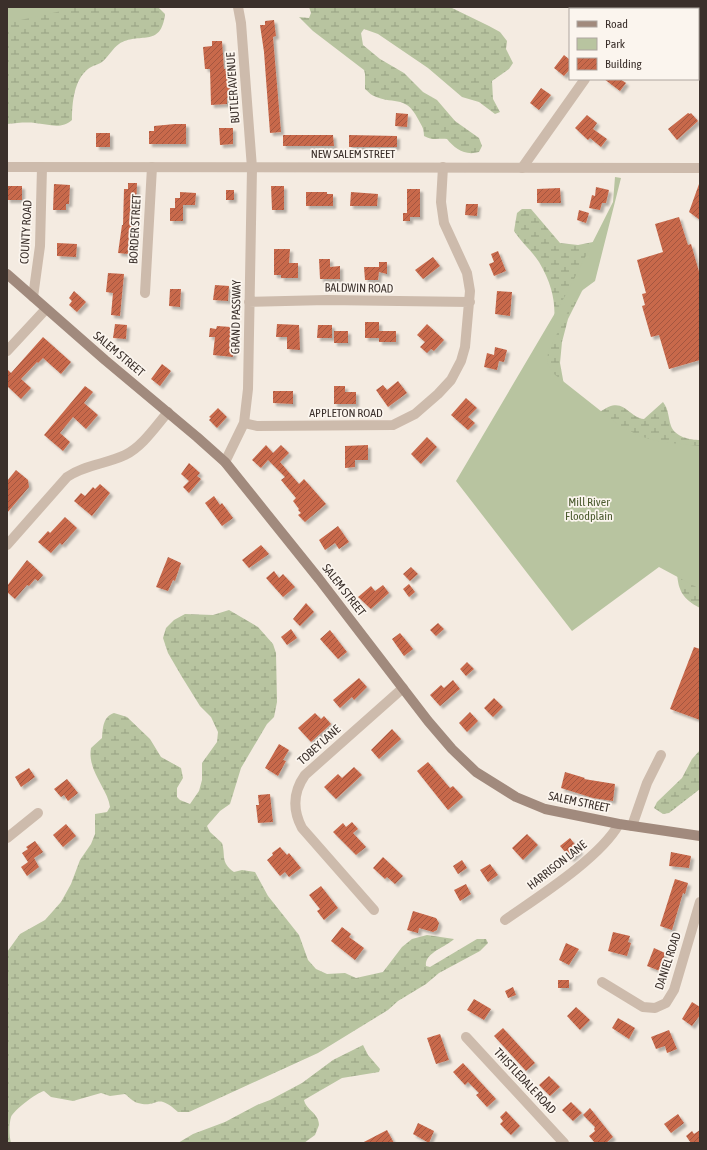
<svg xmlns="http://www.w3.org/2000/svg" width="707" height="1150" viewBox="0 0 707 1150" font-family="'Asap Condensed',sans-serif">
<defs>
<pattern id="wetland-marsh" width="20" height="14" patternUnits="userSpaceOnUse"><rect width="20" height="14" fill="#b8c4a0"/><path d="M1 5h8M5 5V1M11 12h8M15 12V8" fill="none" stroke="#97a083"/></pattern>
<pattern id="building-hatch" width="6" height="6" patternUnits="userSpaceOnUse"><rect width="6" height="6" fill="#c8694b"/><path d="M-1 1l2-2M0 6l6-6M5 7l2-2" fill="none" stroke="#a4573f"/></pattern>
<filter id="shadow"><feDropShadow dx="3" dy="3" stdDeviation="1" flood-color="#0004"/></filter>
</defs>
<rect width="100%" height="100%" fill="#f4ebe1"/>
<path fill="url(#wetland-marsh)" d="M7 7H158L165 14C161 49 139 31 119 44 113 48 108 57 102 62 98 65 93 65 88 69 74 80 72 103 72 120 61 130 48 124 35 123 27 122 16 123 7 124Z
M309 7H450L489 26 500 32 507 41 506 49 513 63 509 69 492 81 493 99 500 112 495 114 479 102 462 97 428 68 378 34 364 29 361 33 363 45 380 59 404 73 423 92 437 100 455 121 479 138 482 146 479 152C465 156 455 149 447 139 438 138 433 141 424 136 424 127 421 125 418 119 405 93 392 106 372 95 370 94 368 91 365 89V74L364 70 313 31 299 17 309 18 311 13Z
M522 209H531L560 243 578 245 593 242 596 244 584 287 568 319 562 342 560 363 564 385 600 412C624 394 627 417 644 419L663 402C669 410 668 417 671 426 675 437 690 440 700 440V608C683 599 678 591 677 572L535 390C550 341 568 311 539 262 532 251 521 242 514 231L517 213Z
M229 610 258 627 273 644 276 653 277 702 274 717 267 724 241 768 230 804 220 811 207 826 210 832 222 843C226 856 220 862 234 872L242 870 255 872 268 896 299 935 308 960 316 969 327 974 345 973 356 978 383 972 402 947 412 939 427 935 454 939C446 947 424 953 426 966L430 967 477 939H486L488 943 480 951 439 973 426 984 398 1001 388 1010 318 1053 189 1112H178C155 1091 158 1109 138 1103 133 1102 129 1097 125 1094L110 1096 101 1093 73 1101 51 1097 44 1091C36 1093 14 1110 11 1117 9 1124 9 1135 11 1143H7V952L20 934 45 920 61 902 71 884 80 860 91 844 95 834V814L107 812 110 807C108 789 87 771 91 748L102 738C103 727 103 717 114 713L127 717 150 739 161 757 181 768 183 778 177 788V797L180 800 190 804 199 791 202 780V763L217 742 218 732 211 717 200 706 182 677 168 653 163 638 166 628 174 620 185 614 213 615Z
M700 750V789L669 813 663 814 654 808 657 802 682 778 692 759Z
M363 1045 368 1055 380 1069 379 1072 342 1078 304 1100C306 1110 319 1113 319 1125L315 1135 304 1143H178L193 1134 225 1122 257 1105 270 1100 302 1083 333 1060Z"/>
<path fill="#b8c4a0" d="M7 7H65L66 10 7 23Z
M615 177 621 178 595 281 576 295 548 352 547 363 554 374 616 423 639 436 661 442 700 446V589L659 567 572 631 456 481 568 291 613 202Z"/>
<path fill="url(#building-hatch)" filter="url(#shadow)" d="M274 20 276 36 273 37 281 132 270 133 264 52 260 25H265V21Z
M212 41H222L224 69H230V98H227V104L211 105 210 69H205L203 47 212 46Z
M564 55 570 60V69L564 76 554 68Z
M604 79H620L626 83 620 91Z
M541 88 551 95 539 110 530 103Z
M396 113 408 114 407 127 395 126Z
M688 113 690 114 691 113 698 121 677 140 668 129Z
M587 115 597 123 593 129 607 139 601 147 590 138 588 140 575 128Z
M175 124H186V144H149V131H154V126Z
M219 128H233V144L220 145Z
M96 133H110V147H96Z
M283 135H333L334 146H283Z
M349 135 397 136V147H349Z
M128 183H137L135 235 129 234 128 254 118 253 122 225H123L124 189H128Z
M54 184 70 185 69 204H66V210H53Z
M699 184H700V220L689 212Z
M7 186H22V200H7Z
M271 186H284V210H272Z
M596 187 609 190 606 203H602L600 210 589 208 592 195 595 196Z
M560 188 561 203H537V189Z
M407 189H420V217H410V221H403V213H407Z
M226 190H234V200H226Z
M180 192 196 193 195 205H183V221H170V208H175V198H180Z
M306 192H327V194H333V206H306Z
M351 192 378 194 377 206H350Z
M466 204H478L477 216 465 215Z
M579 210 589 213 586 223 577 220Z
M679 217 688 245 691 244 700 275V360L669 369 659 335 651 337 642 306 645 305 642 294 646 293 637 260 663 252 655 224Z
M57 243 77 244 76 257 57 256Z
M274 249H290L289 263H298V278H281V275H274Z
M498 251 506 271 494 276 489 264 494 262 491 254Z
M433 257 440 266 423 279 415 270Z
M319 259H330V267L340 266V279H320Z
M379 262H387V274L379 272 378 280H365L364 267H379Z
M108 273 124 274 120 316 111 315 113 293 106 292Z
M215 285 229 286 228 301 213 300Z
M170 289H181L180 307 169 306Z
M74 291 86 302 77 312 69 305 72 301 69 298Z
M497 291 512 292 510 316 495 314Z
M365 322H379V331H396V342H379V338H365Z
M115 324 127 325 126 339 113 338Z
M277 324 299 325 300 350 287 349V337H276Z
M427 324 444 340 434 351 431 349 427 353 420 347 425 342 417 335Z
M318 325H332V338H317Z
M217 326 231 327 229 346 234 347 233 357 213 355 215 337H209L210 328 216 329Z
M334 331H348V343H334Z
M43 337 71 362 61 374 43 358 38 363 37 362 21 379 31 388 21 399 7 386V369L11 373Z
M495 347 507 350 504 362 499 361 497 370 484 367 487 353 494 355Z
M162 364 171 371 160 386 151 379Z
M398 381 407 393 388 407 376 390 383 385 387 390Z
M85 386 93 392 84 403 98 415 86 429 73 417 60 433 70 442 63 451 44 435Z
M334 386H345V392H356V404H334Z
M273 391H293V404L273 403Z
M466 398 477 408 468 417 475 423 468 430 451 415Z
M218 408 227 417 217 428 209 420 211 418 209 417Z
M427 437 437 447 421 464 411 454Z
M266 445 273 453 281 445 289 453 280 462 299 484 304 479 326 504 305 522 298 515 301 513 298 510 299 509 293 501 296 498 281 480 285 477 268 460 261 468 252 460Z
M368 445V460H355V467L345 468V446Z
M189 463 200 473 197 476 201 479 189 493 183 487 189 481 181 474Z
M16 470 28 480 29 487 7 513V481Z
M100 484 110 493 92 516 74 501 81 493 85 496 93 487 95 489Z
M214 496 220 505 222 503 233 518 222 526 205 503Z
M65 517 77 528 62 545 60 543 51 553 38 542 48 531 50 533Z
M338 526 349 542 339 549 335 543 325 550 319 540Z
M261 545 269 554 249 568 242 560Z
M168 557 181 563 175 581 173 580 168 591 156 587Z
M27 560 43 575 38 581 35 579 29 586 27 585 15 599 7 592V586Z
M411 567 418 574 410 581 403 574Z
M274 571 279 578 283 574 295 587 283 597 266 578Z
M409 584 415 592 409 597 403 589Z
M383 585 389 593 371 609 358 597 371 586 375 591Z
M306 603 314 612 300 626 293 619Z
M438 623 444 629 436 636 430 630Z
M291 629 297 638 287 645 281 637Z
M330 630 347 652 338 659 320 639Z
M400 633 413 649 404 656 392 639Z
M694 647 700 649V720L670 709Z
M467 662 474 669 466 676 460 669Z
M359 678 367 687 354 700 352 697 340 708 333 700Z
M453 680 460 689 440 706 430 695 441 685 444 688Z
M494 698 503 707 493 717 484 708Z
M470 712 478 721 467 732 459 723Z
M315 713 321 719 324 716 331 724 311 742 298 728Z
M392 729 401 739 379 759 371 750Z
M279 744 289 750 283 760 286 761 278 776 265 768Z
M428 762 450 788 453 786 463 797 448 810 417 771Z
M354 767 362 775 336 799 324 787 338 774 342 778Z
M29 768 35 777 21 787 15 777Z
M565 772 585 778 584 779 615 784 613 801 593 798 561 788Z
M67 779 78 793 68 801 64 795 61 797 54 789Z
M270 794 273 822 258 823 256 805H259L258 795Z
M352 822 358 829 353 833 366 847 356 855 333 832 343 823 346 827Z
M66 824 76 836 63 847 53 835Z
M527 834 538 845 523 860 512 848Z
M570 838 580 851 571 859 560 846Z
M35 841 43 852 34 858 39 867 27 876 21 867 28 862 22 853 28 849 26 847Z
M280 847 287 855 289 853 301 868 289 877 285 872 280 876 267 860 273 855 272 853Z
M671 852 691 856 689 868 669 866Z
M383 857 403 876 395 884 387 877 385 879 373 868Z
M462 860 467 868 458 874 453 866Z
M490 864 498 875 488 882 480 870Z
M675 879 688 883 685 894 683 893 672 930 660 926Z
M466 884 471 894 460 901 454 890Z
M321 886 338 908 324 920 317 911 320 909 309 895Z
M413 911 436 918 439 923 437 930 433 932 419 928 418 933 407 930Z
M342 927 351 934 349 937 364 948 355 960 331 941Z
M613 932 630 936 628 942 631 943 627 956 608 951Z
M566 943 579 949 569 965 559 960Z
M654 948 665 953 660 971 647 966Z
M558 980H569V988H558Z
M513 987 516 995 508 998 505 991Z
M474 999 491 1009 484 1020 467 1010Z
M692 1002 700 1007V1015L692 1026 682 1019Z
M576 1007 590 1020 580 1030 567 1016Z
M618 1018 635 1028 629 1039 612 1028Z
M503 1028 535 1063 526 1071 494 1036Z
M669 1030 677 1049 667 1053 665 1046 656 1049 651 1037Z
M440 1034 449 1060 436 1064 427 1038Z
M463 1063 496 1099 487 1107 476 1095 479 1093 468 1082 465 1085 453 1072Z
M549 1076 560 1087 550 1096 539 1085Z
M571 1102 582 1113 573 1121 562 1110Z
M590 1108 613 1137 606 1143H595L589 1136 595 1131 594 1129 595 1127 583 1115Z
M506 1111 520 1126 511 1135 500 1124 503 1121 500 1117Z
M678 1114 684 1123 671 1133 664 1124Z
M418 1123 434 1131 429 1143 413 1134Z
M387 1130 394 1143H362Z
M700 1130V1143H691L686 1136 692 1131 694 1134Z"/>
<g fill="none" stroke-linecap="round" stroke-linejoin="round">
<path stroke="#cdbbac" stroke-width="10" d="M636 9 637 7
M522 168 585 79
M145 293 152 167
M33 297 40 246 42 167
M249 302 327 300 470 302
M7 351 46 309
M244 423 257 426 393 425 415 414 438 394 451 380 461 361 465 347 470 291 467 273 444 223 441 202 443 167
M225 462 244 423 248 389 252 168 241 23 238 7
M7 545 67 477C84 465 106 464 125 455 142 447 156 426 168 412
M632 826 647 783 661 755
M7 838 38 813
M374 910 302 828C292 809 293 792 305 775L403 688
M505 920C538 897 600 858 619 824
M602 982 643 1007 655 1008 666 1003 674 990 700 902
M466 1037 564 1143"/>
<path stroke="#cdbbac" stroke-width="10" d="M7 167 700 168"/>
<path stroke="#a18a7d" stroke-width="10" d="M7 274 105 360 197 437 225 462 319 579 428 721 452 749 476 772 516 797 545 809 619 824 700 836"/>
</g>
<g text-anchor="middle" stroke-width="3.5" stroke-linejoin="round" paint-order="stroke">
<g font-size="12" fill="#3b302b" stroke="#fbf5ee">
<text transform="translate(233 88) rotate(-94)" y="4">BUTLER AVENUE</text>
<text x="353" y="158">NEW SALEM STREET</text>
<text transform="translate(135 229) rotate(-87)" y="4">BORDER STREET</text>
<text transform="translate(26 232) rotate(-87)" y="4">COUNTY ROAD</text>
<text transform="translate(359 288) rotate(1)" y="4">BALDWIN ROAD</text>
<text transform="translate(236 317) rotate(-89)" y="4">GRAND PASSWAY</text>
<text transform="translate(119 354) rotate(40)" y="4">SALEM STREET</text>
<text x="346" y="417">APPLETON ROAD</text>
<text transform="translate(344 590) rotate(52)" y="4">SALEM STREET</text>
<text transform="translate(319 745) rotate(-42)" y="4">TOBEY LANE</text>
<text transform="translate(579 802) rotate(12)" y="4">SALEM STREET</text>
<text transform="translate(557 865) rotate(-38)" y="4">HARRISON LANE</text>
<text transform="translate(668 961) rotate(-72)" y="4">DANIEL ROAD</text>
<text transform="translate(525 1081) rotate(47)" y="4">THISTLEDALE ROAD</text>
</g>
<g font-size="12" fill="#4a5a2e" stroke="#fbf5ee">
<text x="589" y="506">Mill River<tspan x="589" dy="14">Floodplain</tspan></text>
</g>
</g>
<rect width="707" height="1150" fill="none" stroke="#3b302b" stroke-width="16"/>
<rect x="569" y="8" width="130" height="72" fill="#fbf5ee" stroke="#aea6a0"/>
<rect x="577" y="21" width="20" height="6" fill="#a18a7d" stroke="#aea6a0"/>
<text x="605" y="28" font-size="12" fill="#3b302b">Road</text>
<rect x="577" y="38" width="20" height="12" fill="#b8c4a0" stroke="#aea6a0"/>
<text x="605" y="48" font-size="12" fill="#3b302b">Park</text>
<rect x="577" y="58" width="20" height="12" fill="url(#building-hatch)" stroke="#aea6a0"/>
<text x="605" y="68" font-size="12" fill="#3b302b">Building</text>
</svg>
